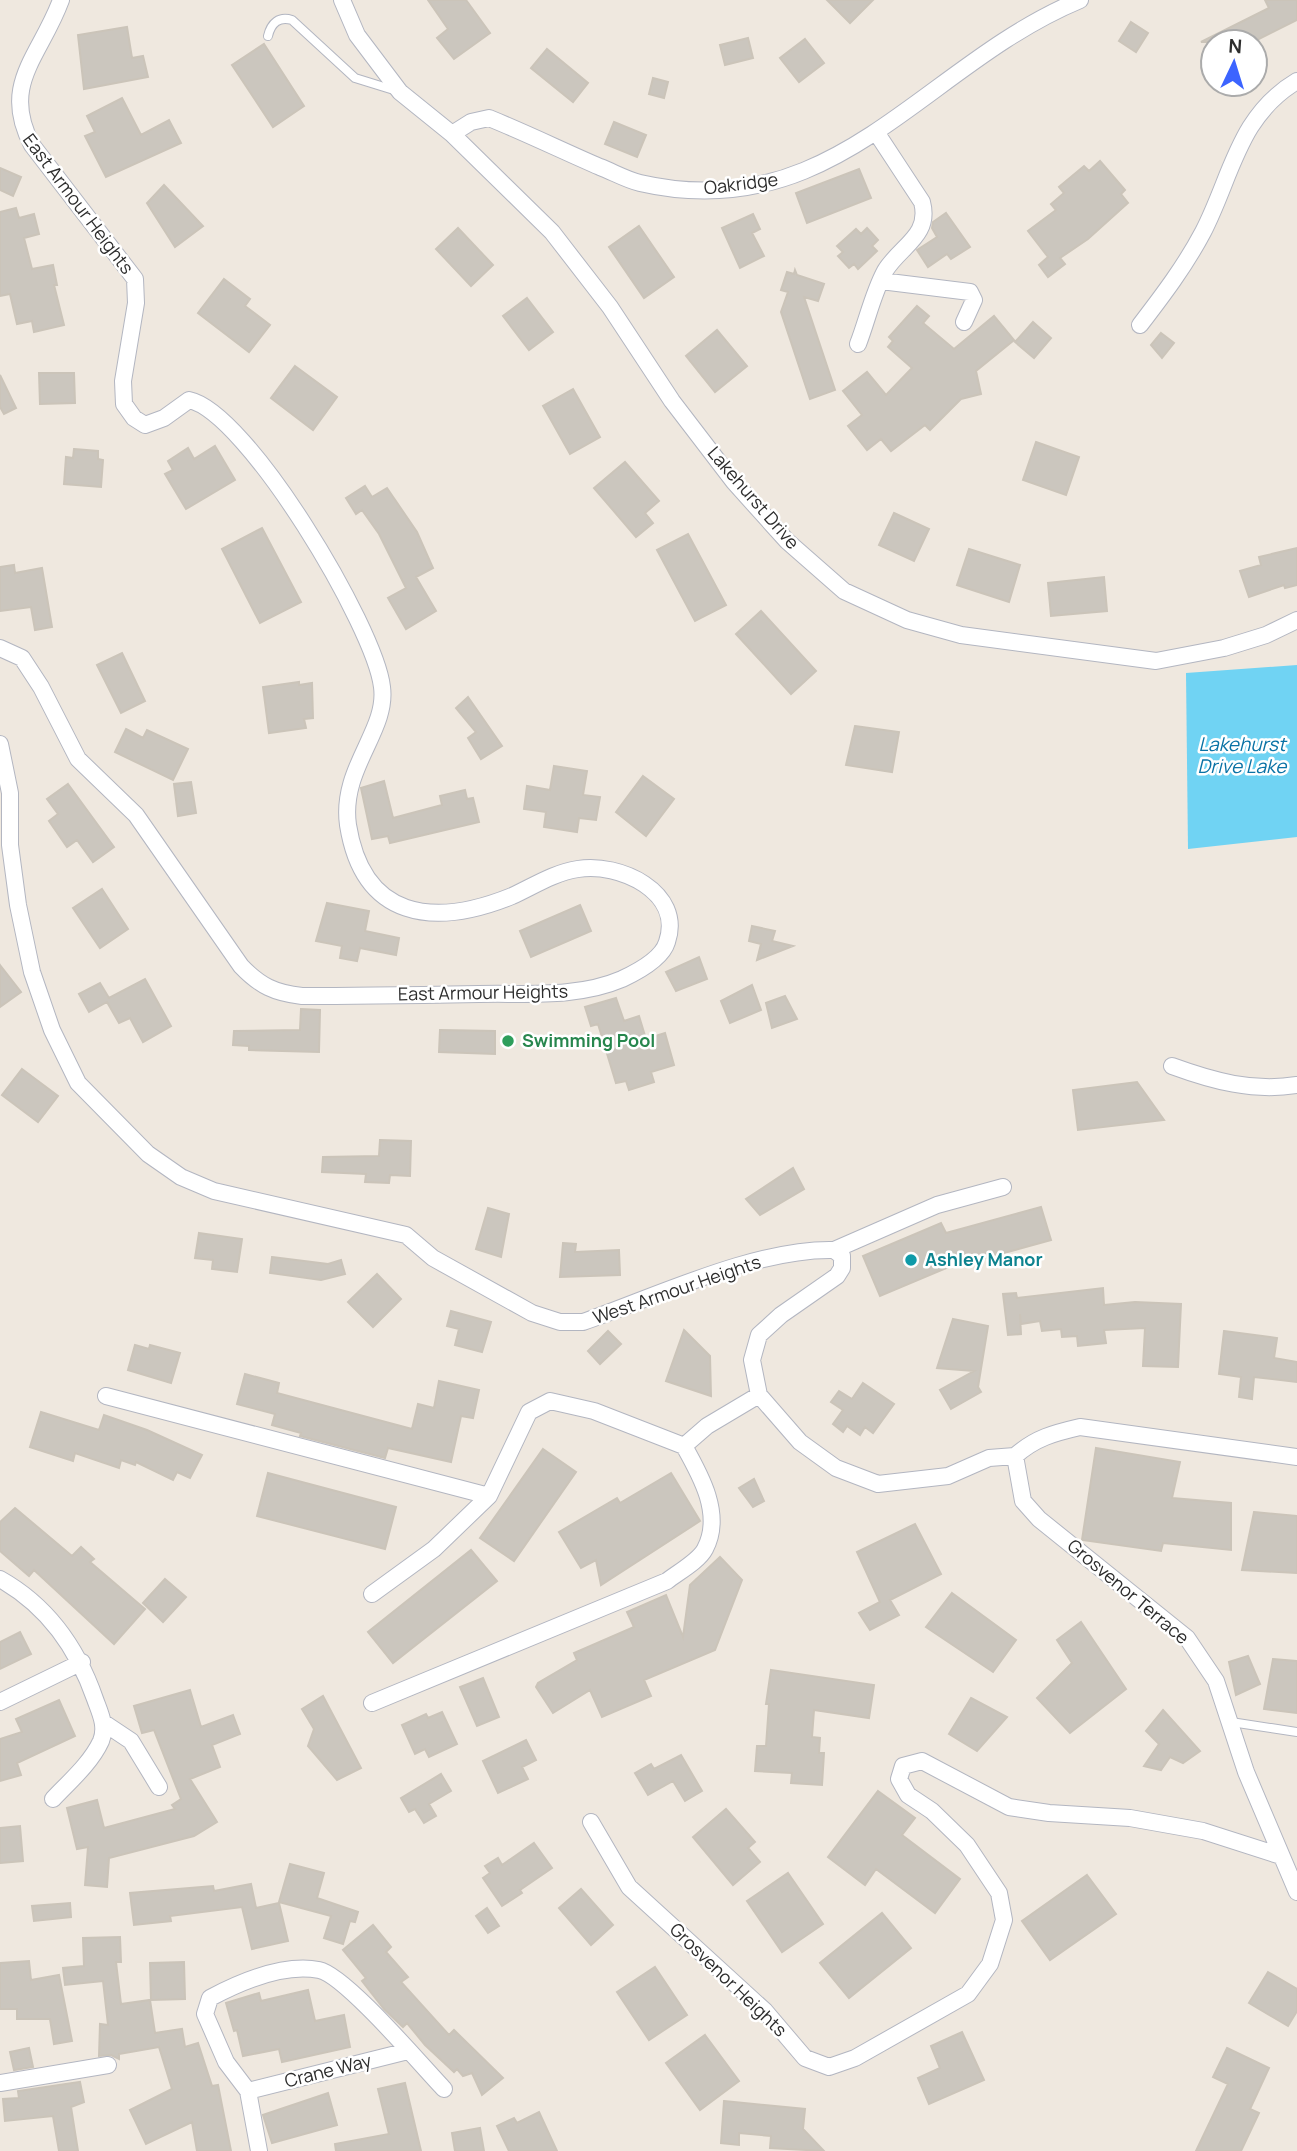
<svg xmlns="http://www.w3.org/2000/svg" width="1297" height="2151" viewBox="0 0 1297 2151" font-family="Manrope,sans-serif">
<rect width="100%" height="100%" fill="#efe8df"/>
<path fill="#70d3f3" d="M1297 665V837L1188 849 1186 673Z"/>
<path fill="#cbc6be" stroke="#cbc4b9" stroke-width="2" d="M428 0H466L490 33 454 59 437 38 448 29Z
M827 0H873L850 23Z
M1265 0H1297V20L1253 42H1201L1269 8Z
M1131 22 1148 33 1136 52 1119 41Z
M127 27 132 58 143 56 148 77 84 89 78 35Z
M748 38 753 58 725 65 720 45Z
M805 39 824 63 799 82 780 58Z
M264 44 304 106 273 127 232 65Z
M547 49 588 83 573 102 531 68Z
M653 78 668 82 664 98 649 94Z
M122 98 141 135 169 120 181 143 106 177 85 136 95 132 87 116Z
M614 122 646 135 637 157 605 144Z
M1100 161 1125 190 1121 194 1128 203 1088 239 1060 258 1065 264 1048 277 1039 265 1048 257 1028 231 1056 210 1051 204 1064 193 1059 187 1084 166 1089 171Z
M0 168 21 177 13 196 0 190Z
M859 169 871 198 807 223 796 193Z
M164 185 203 226 175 247 147 203Z
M16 208 19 218 34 214 39 234 24 238 32 269 53 265 57 285H54L64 325 34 332 32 321 17 324 10 294 0 296V212Z
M946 213 970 247 951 259 947 254 928 267 917 250 937 237 932 228 933 222Z
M753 214 760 229 752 233 764 256 740 268 722 228Z
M639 226 674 277 644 298 609 247Z
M458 228 493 265 471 286 436 249Z
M867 228 878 240 872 246 877 251 858 269 854 264 849 268 838 256 843 252 837 246 856 229 861 234Z
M795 270 797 275 824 284 818 301 804 297 835 390 810 399 781 312 788 292 781 290 787 272 794 274Z
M224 279 250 299 245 306 270 325 249 352 198 313Z
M527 298 553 332 529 350 503 316Z
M917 306 929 316 923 323 954 349 994 316 1014 340 976 371 981 394 961 399 930 430 925 425 891 451 881 439 867 450 848 426 862 415 843 391 867 372 886 395 912 368 888 347 893 341 889 337Z
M1033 322 1051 338 1034 358 1015 342Z
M717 330 747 366 715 392 686 356Z
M1161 333 1174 343 1162 358 1151 345Z
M295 366 337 397 313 430 271 398Z
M39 373H74L75 403 40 404Z
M0 375 16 408 4 414 0 407Z
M573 389 600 437 570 454 543 406Z
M1036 442 1079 457 1066 495 1023 480Z
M215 446 235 480 186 509 165 474 173 470 168 461 188 448 194 459Z
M74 449 98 451V459L103 460 101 487 64 484 66 457 73 458Z
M625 462 659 501 645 513 653 523 636 537 594 488Z
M365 486 372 497 387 488 417 532 433 568 416 577 436 611 406 629 388 598 406 588 379 534 362 510 356 514 346 498Z
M894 513 929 529 914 561 879 545Z
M262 528 301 602 260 623 222 549Z
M688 534 726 605 695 621 657 550Z
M1297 548V585L1285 588 1284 585 1249 597 1240 571 1261 565 1259 557Z
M969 549 1020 565 1009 602 957 585Z
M14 565 15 573 42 568 52 627 35 630 31 607 0 611V567Z
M1104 577 1107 611 1051 616 1048 583Z
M761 611 816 671 791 694 736 634Z
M122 653 145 701 121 713 97 665Z
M299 682V685L312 683 313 718 304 719 306 728 269 733 263 687Z
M468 697 502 746 481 759 468 738 476 732 456 708Z
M855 726 899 732 892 772 846 765Z
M126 729 143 738 147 730 188 749 173 780 115 752Z
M554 766 587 771 583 795 600 797 596 820 579 818 577 832 544 827 546 812 524 809 527 786 550 790Z
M643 776 674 799 646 836 616 812Z
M384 781 393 818 442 805 440 796 465 790 467 799 473 798 479 822 390 843 388 836 372 839 361 788Z
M191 782 196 813 178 816 174 784Z
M68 784 114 847 93 862 77 840 67 847 49 821 58 814 47 799Z
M102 889 128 929 100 948 73 908Z
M327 903 369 911 365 931 399 938 396 955 360 948 357 961 340 958 342 946 316 941Z
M580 905 591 931 531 957 520 931Z
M752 926 775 931 772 941 793 946 757 960 761 944 749 941Z
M699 957 707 979 676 991 666 972Z
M0 965 21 992 0 1007Z
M145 979 171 1026 143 1042 130 1018 119 1023 107 1002 89 1012 79 994 100 983 109 998Z
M752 985 761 1010 730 1023 721 1001Z
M785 996 797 1019 772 1028 766 1003Z
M616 998 624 1021 639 1016 646 1039 665 1033 674 1065 651 1072 654 1082 629 1090 626 1081 616 1083 598 1024 591 1026 585 1007Z
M301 1009 320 1010 319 1052 249 1050V1046L233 1045 234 1031 300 1030Z
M440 1030 495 1031V1054L439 1052Z
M22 1069 58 1096 38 1122 2 1095Z
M1137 1082 1164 1120 1078 1130 1073 1090Z
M380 1140 411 1141 410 1176 390 1175 389 1183 365 1182 366 1174 322 1172 323 1157 379 1156Z
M793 1168 804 1189 760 1215 746 1199Z
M1041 1207 1051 1240 964 1264 963 1261 880 1296 863 1256 941 1223 946 1233Z
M488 1208 509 1214 501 1257 476 1249Z
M199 1233 242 1239 237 1272 212 1269 213 1260 195 1258Z
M563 1243 576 1244 575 1252 619 1250 620 1275 560 1277Z
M272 1257 328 1264 341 1260 345 1274 321 1280 270 1273Z
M377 1274 401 1299 373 1327 348 1302Z
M1103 1288 1104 1305 1135 1302 1181 1304 1178 1367 1143 1366 1145 1328 1104 1330 1106 1343 1078 1346 1077 1336 1062 1337 1061 1329 1042 1331 1040 1321 1021 1324 1020 1314 1021 1334 1008 1335 1003 1294 1016 1293 1017 1298Z
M451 1311 491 1322 482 1352 455 1345 459 1329 447 1326Z
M953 1319 988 1326 978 1387 981 1392 951 1409 940 1390 974 1371 937 1368Z
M684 1330 710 1356 711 1396 666 1381Z
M608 1331 621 1344 600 1364 588 1351Z
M1224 1331 1277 1338 1274 1358 1297 1362V1382L1254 1377 1252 1399 1239 1397 1241 1377 1219 1374Z
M135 1345 149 1349 150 1345 180 1353 171 1383 128 1370Z
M245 1374 279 1383 277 1393 412 1429 418 1404 434 1408 439 1381 479 1390 473 1418 461 1416 451 1462 388 1448 385 1458 300 1436 301 1433 272 1425 275 1414 237 1404Z
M863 1383 894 1404 873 1433 865 1427 860 1435 847 1426 843 1432 833 1424 843 1410 831 1402 839 1391 852 1399Z
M41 1412 99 1430 104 1415 147 1430 202 1455 190 1478 177 1472 173 1480 136 1462 135 1465 121 1460 119 1468 75 1453 73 1461 30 1447Z
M1096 1448 1180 1462 1172 1498 1231 1503V1550L1163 1543 1161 1551 1082 1540Z
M543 1449 576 1472 514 1561 480 1538Z
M268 1473 396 1507 385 1549 257 1516Z
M671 1473 700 1521 601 1585 596 1560 581 1568 559 1532 617 1498 620 1503Z
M754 1479 764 1501 753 1507 739 1488Z
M15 1508 72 1556 81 1547 94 1559 90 1562 145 1609 114 1644 34 1570 29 1576 0 1551V1522Z
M1254 1512 1297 1516V1573L1242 1570Z
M915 1524 941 1574 890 1600 899 1615 870 1630 859 1613 880 1602 857 1552Z
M471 1550 497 1581 393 1663 368 1632Z
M720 1557 742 1580 715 1650 644 1680 651 1696 602 1717 590 1690 553 1713 536 1687 538 1683 577 1660 574 1653 634 1627 627 1612 666 1595 683 1637 690 1585Z
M165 1579 186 1597 163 1622 143 1603Z
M952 1593 1016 1640 993 1672 926 1627Z
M1081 1622 1126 1689 1070 1733 1037 1698 1072 1663 1057 1640Z
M20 1632 31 1654 0 1669V1642Z
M1248 1656 1260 1684 1236 1695 1229 1662Z
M1273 1659 1297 1661V1713L1264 1709Z
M771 1670 874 1685 869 1718 814 1710 812 1737 820 1738 819 1753H824L822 1785 791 1783 792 1773 755 1771 757 1746H766L769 1704H766Z
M483 1678 499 1717 477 1726 460 1687Z
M190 1690 201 1727 233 1715 240 1734 212 1745 220 1767 190 1779 217 1822 194 1836 109 1858 107 1887 85 1885 88 1847 77 1849 67 1808 97 1800 104 1828 175 1809 172 1805 181 1799 154 1730 142 1733 134 1706Z
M323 1696 361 1768 337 1780 308 1746 314 1729 302 1709Z
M971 1698 1007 1717 977 1751 949 1734Z
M59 1700 75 1736 17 1763 21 1775 0 1781V1739L22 1732 16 1719Z
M1163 1710 1200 1751 1183 1763 1170 1757 1161 1770 1144 1766 1159 1744 1146 1731Z
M442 1712 457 1744 429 1757 425 1749 415 1754 402 1725 426 1714 428 1718Z
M526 1740 536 1760 522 1767 528 1779 498 1793 483 1761Z
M681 1755 702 1791 685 1801 673 1781 648 1795 635 1773 651 1764 654 1769Z
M441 1774 451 1791 429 1804 436 1816 424 1823 415 1809 409 1812 401 1798Z
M878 1791 915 1818 902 1835 960 1879 935 1913 876 1869 865 1885 828 1857Z
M726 1809 755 1842 748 1848 760 1862 733 1885 693 1837Z
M20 1826 23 1861 0 1863V1828Z
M534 1843 552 1868 520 1890 522 1893 502 1906 483 1878 490 1873 485 1866 498 1858 502 1865Z
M290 1864 324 1873 317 1898 358 1912 355 1922 350 1921 343 1944 324 1938 331 1916 279 1902Z
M788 1873 823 1924 782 1952 747 1901Z
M1087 1875 1116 1914 1050 1960 1022 1921Z
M251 1884 256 1908 279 1903 288 1941 252 1949 242 1907 170 1916 171 1921 134 1925 130 1893 213 1886 214 1891Z
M581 1889 613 1925 591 1945 559 1908Z
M70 1903 71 1917 34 1921 32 1906Z
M487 1908 499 1926 488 1933 476 1916Z
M882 1913 911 1948 849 1998 820 1963Z
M373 1925 391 1947 386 1952 408 1977 401 1982 449 2035 454 2030 503 2078 482 2095 472 2073 463 2076 457 2069 454 2072 425 2045 407 2023 403 2027 384 2009 362 1981 366 1978 343 1950Z
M120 1937 121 1962H116L121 2004 150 2000 155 2033 182 2029 185 2047 198 2043 212 2086 218 2085 231 2151H197L192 2122 146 2144 130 2110 172 2089 159 2047 119 2054V2059L111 2055 99 2056 100 2024 108 2025 103 1981 65 1985 63 1968 84 1966 83 1938Z
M29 1961 31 1980 59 1975 72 2041 54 2044 50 2019H17V2009H0V1963Z
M184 1962 185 1999 151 2000 150 1963Z
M655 1967 687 2015 649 2040 617 1992Z
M1268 1972 1297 1989V2011L1288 2026 1249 2003Z
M308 1990 315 2021 344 2015 350 2047 282 2062 279 2049 243 2056 237 2030 234 2031 226 2003 259 1993 261 2001Z
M962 2032 984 2080 929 2104 918 2078 940 2068 931 2046Z
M705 2035 739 2081 700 2110 666 2063Z
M29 2048 33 2067 14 2070 10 2052Z
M1227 2048 1269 2068 1250 2109 1259 2113 1241 2151H1196L1228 2084 1213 2077Z
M80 2082 84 2102 71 2107 78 2151H59L53 2116 5 2121 3 2099 19 2098 18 2091Z
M405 2083 421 2151H336L335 2144 389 2134 378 2089Z
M328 2093 337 2125 272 2143 263 2115Z
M724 2101 805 2109 803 2129 824 2151 770 2148 771 2136 739 2133V2145L721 2143Z
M539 2112 557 2151H509L497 2126 514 2118 517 2123Z
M480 2128 484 2151H455L452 2133Z"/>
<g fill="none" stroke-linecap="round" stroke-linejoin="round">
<defs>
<path id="lane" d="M268 36C271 23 279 16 292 20L355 78 397 91
M1231 1722 1297 1732"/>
<path id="street" d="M342 0 357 35 400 92 452 134 552 232 610 307 672 401 734 482 787 541 844 591 907 620 961 635 1156 661 1224 648 1266 635 1297 620
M452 134 471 122 489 118C526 133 563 151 600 167 613 172 627 180 640 183 835 228 923 65 1080 0
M881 281 970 292 974 300 964 322
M1140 325C1163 295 1185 266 1203 232 1232 176 1238 116 1297 81
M858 344C867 321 873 293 885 271 900 246 931 236 922 202L876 132
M0 648 22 658 41 687 78 759 136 815 241 966C260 986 275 993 302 996 361 996 420 995 479 994 527 993 578 998 622 979 637 972 662 959 667 942 684 892 619 862 578 869 553 873 534 886 512 896 433 928 363 919 348 825 340 768 388 731 382 687 375 627 247 412 189 400L164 418 145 425 134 418 124 404 123 381 136 303 135 279 32 145C0 84 40 57 61 0
M0 744 10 793V845L18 905 32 972 52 1030 78 1083 148 1154 181 1177 214 1191 406 1235 433 1258 532 1313 560 1322H583C657 1296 757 1248 834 1250L842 1256V1268L837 1276 781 1315 759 1335 752 1360 759 1395 800 1442 836 1468 878 1484 948 1476 989 1458 1015 1456
M1172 1066C1213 1081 1253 1092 1297 1085
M834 1250 937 1205 1003 1187
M106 1396 489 1496
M684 1446 707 1426 759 1395
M1015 1456 1023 1501 1039 1519 1187 1638 1216 1681 1246 1772 1297 1892
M1015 1456C1035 1438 1054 1433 1080 1427L1297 1457
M0 1579C48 1606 77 1647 95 1699 100 1713 107 1726 101 1741 91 1763 69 1782 53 1799
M372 1594 434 1549 489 1496 529 1412 550 1401 594 1411 684 1446
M0 1702 82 1662
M372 1703 667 1581C677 1573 699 1561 705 1549 723 1515 701 1476 684 1446
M104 1723 131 1741 159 1787
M591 1822 629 1887 765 2011 805 2058 829 2067 855 2058 968 1994 990 1964 1004 1920 999 1893 967 1845 932 1811 908 1795 899 1779 903 1766 922 1761 1009 1807 1049 1813 1130 1818 1203 1831 1281 1856
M0 2083 108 2065
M248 2091 408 2051
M259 2151 248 2091 226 2062 205 2014 210 1998C240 1982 283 1963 319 1970 345 1975 422 2066 444 2089"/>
</defs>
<use href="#lane" stroke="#b3b6c1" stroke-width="10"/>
<use href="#street" stroke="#b3b6c1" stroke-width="18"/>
<use href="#lane" stroke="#fff" stroke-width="8"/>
<use href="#street" stroke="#fff" stroke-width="16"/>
</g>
<circle fill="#2e9e5b" stroke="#fff" stroke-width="2.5" cx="508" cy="1041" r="7"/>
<circle fill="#0f9aa8" stroke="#fff" stroke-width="2.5" cx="911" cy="1260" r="7"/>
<g text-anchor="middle" stroke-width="5" stroke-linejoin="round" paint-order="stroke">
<g font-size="18" fill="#2d2d2d" stroke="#fff">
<text transform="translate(741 184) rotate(-7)" y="6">Oakridge</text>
<text transform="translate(78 204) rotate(53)" y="6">East Armour Heights</text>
<text transform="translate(753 498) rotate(49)" y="6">Lakehurst Drive</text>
<text transform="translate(483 993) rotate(-1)" y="6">East Armour Heights</text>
<text transform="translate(677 1290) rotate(-19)" y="6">West Armour Heights</text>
<text transform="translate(1128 1592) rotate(40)" y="6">Grosvenor Terrace</text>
<text transform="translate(728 1980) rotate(44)" y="6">Grosvenor Heights</text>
<text transform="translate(328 2071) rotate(-14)" y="6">Crane Way</text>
</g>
<g font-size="18" font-weight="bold" fill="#27864d" stroke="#fff" text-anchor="start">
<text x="522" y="1047">Swimming Pool</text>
</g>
<g font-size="18" font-weight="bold" fill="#0d838f" stroke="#fff" text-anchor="start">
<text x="925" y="1266">Ashley Manor</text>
</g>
<g font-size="19" font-style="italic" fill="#0972a5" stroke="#fff">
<text x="1242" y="751">Lakehurst<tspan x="1242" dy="22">Drive Lake</tspan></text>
</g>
</g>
<g transform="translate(1234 63) rotate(4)"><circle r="33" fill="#ffffff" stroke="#ababab" stroke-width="2"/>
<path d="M0-5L12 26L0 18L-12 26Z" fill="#3c64ff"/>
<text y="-10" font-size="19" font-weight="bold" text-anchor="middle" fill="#2d2d2d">N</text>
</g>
</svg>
